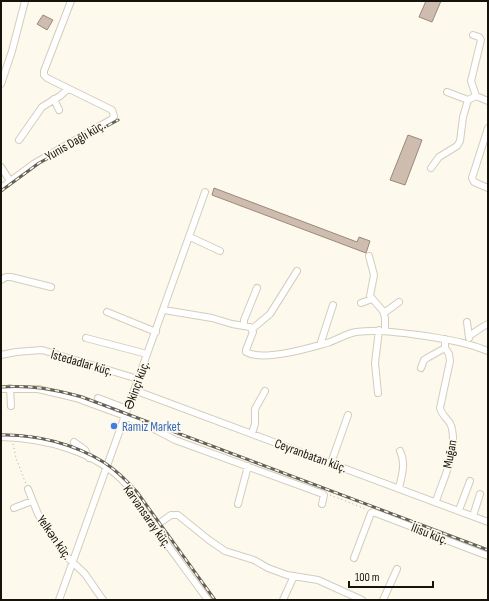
<svg xmlns="http://www.w3.org/2000/svg" width="489" height="601" viewBox="0 0 489 601" font-family="'Sofia Sans Condensed',sans-serif">
<rect width="100%" height="100%" fill="#fef9ed"/>
<path fill="#cebdaf" stroke="#99897b" d="M426 1H441L432 22 419 17Z
M43 15 53 20 47 30 37 24Z
M408 135 422 140 405 185 390 180Z
M214 188 357 242 359 237 370 241 366 253 212 195Z"/>
<g fill="none" stroke-linecap="round" stroke-linejoin="round">
<defs>
<path id="minor" d="M1 84 12 51 25 1
M447 92 468 100
M476 96 488 101
M54 99 59 110
M488 128 472 178 474 182 488 188
M19 140 42 107 60 96 68 89
M1 167 10 181
M431 168 439 157 457 146 460 141 463 117 468 100 476 96 471 81 481 40 479 37 473 35
M1 188 35 163 112 119 114 116 112 110 47 78 44 75V71L71 1
M190 237 220 251
M369 256 374 275 370 296 383 311 385 318V331
M1 280 6 277H11L51 287
M361 303 372 299
M164 310 212 318 232 324 250 327 253 332 246 350V352C263 362 309 348 327 343 337 340 345 334 356 332 379 329 402 333 426 336 449 340 466 342 488 351
M107 312 156 332
M384 313 399 302
M467 322 469 338
M244 325V320L257 288
M252 329 270 314 297 271
M469 336 484 326 488 324
M86 338 147 354
M320 345 333 305
M1 355 16 352 42 350 138 379
M421 368 424 360 427 358 445 348
M10 388 11 406
M1 389H38L76 398 125 416 156 430 175 440 323 494 324 495 322 504
M134 390 488 522
M378 393 375 363 379 330
M98 398 127 409
M252 433 255 424V409L265 391
M1 437C44 438 97 451 127 485 138 498 145 514 155 528 173 552 190 576 208 600
M74 442 85 450 89 458
M331 463 348 415
M399 488C402 475 406 463 400 451
M28 489 38 514 64 554 85 574 103 600
M436 501C443 480 457 453 452 429 451 420 442 417 440 408L450 361 449 354 445 348V339
M238 504 248 466
M14 508 32 501
M459 510 470 481
M473 516 480 494
M154 527 171 515H178L209 540 225 551 254 560 268 568 287 575 318 580 362 600
M354 558 371 513 373 512 488 556
M59 600 205 192
M283 600 294 576
M383 600 397 569"/>
</defs>
<use href="#minor" stroke="#d5cdba" stroke-width="8"/>
<path stroke="#ada99f" stroke-width="1" stroke-dasharray="1 3" stroke-linecap="butt" d="M13 444 16 458 26 484
M330 495 366 509"/>
<use href="#minor" stroke="#fff" stroke-width="6"/>
<defs>
<path id="rail" d="M1 191 39 163 118 120
M1 387C31 385 53 389 82 397L488 550
M1 435C36 434 75 444 105 463 117 471 127 481 137 492L215 600"/>
</defs>
<use href="#rail" stroke="#646158" stroke-width="3"/>
<use href="#rail" stroke="#fef9ed" stroke-width="1.5" stroke-dasharray="4.5" stroke-linecap="butt"/>
</g>
<circle fill="#3f7fe0" stroke="#fef9ed" stroke-width="1.5" cx="114" cy="426" r="4"/>
<g text-anchor="middle" stroke-width="3.5" stroke-linejoin="round" paint-order="stroke">
<g font-size="13" fill="#15130c" stroke="#fef9ed">
<text transform="translate(75 140) rotate(-30)" y="5">Yunis Dağlı küç.</text>
<text transform="translate(82 362) rotate(16)" y="5">İstedadlar küç.</text>
<text transform="translate(136 385) rotate(-70)" y="5">Əkinçi küç.</text>
<text transform="translate(449 454) rotate(-79)" y="5">Muğan</text>
<text transform="translate(311 455) rotate(20)" y="5">Ceyranbatan küç.</text>
<text transform="translate(148 516) rotate(55)" y="5">Karvansaray küç.</text>
<text transform="translate(430 533) rotate(21)" y="5">İlisu küç.</text>
<text transform="translate(55 537) rotate(55)" y="5">Yelkən küç.</text>
</g>
<g font-size="13" fill="#366cbe" stroke="#fef9ed" text-anchor="start">
<text x="122" y="431">Ramiz Market</text>
</g>
</g>
<rect width="489" height="601" fill="none" stroke="#15130c" stroke-width="4"/>
<path d="M349 581v6h84v-6" fill="none" stroke="#15130c" stroke-width="2"/>
<text x="355" y="581" font-size="12" fill="#15130c" stroke="#fef9ed" stroke-width="3" paint-order="stroke">100 m</text>
</svg>
